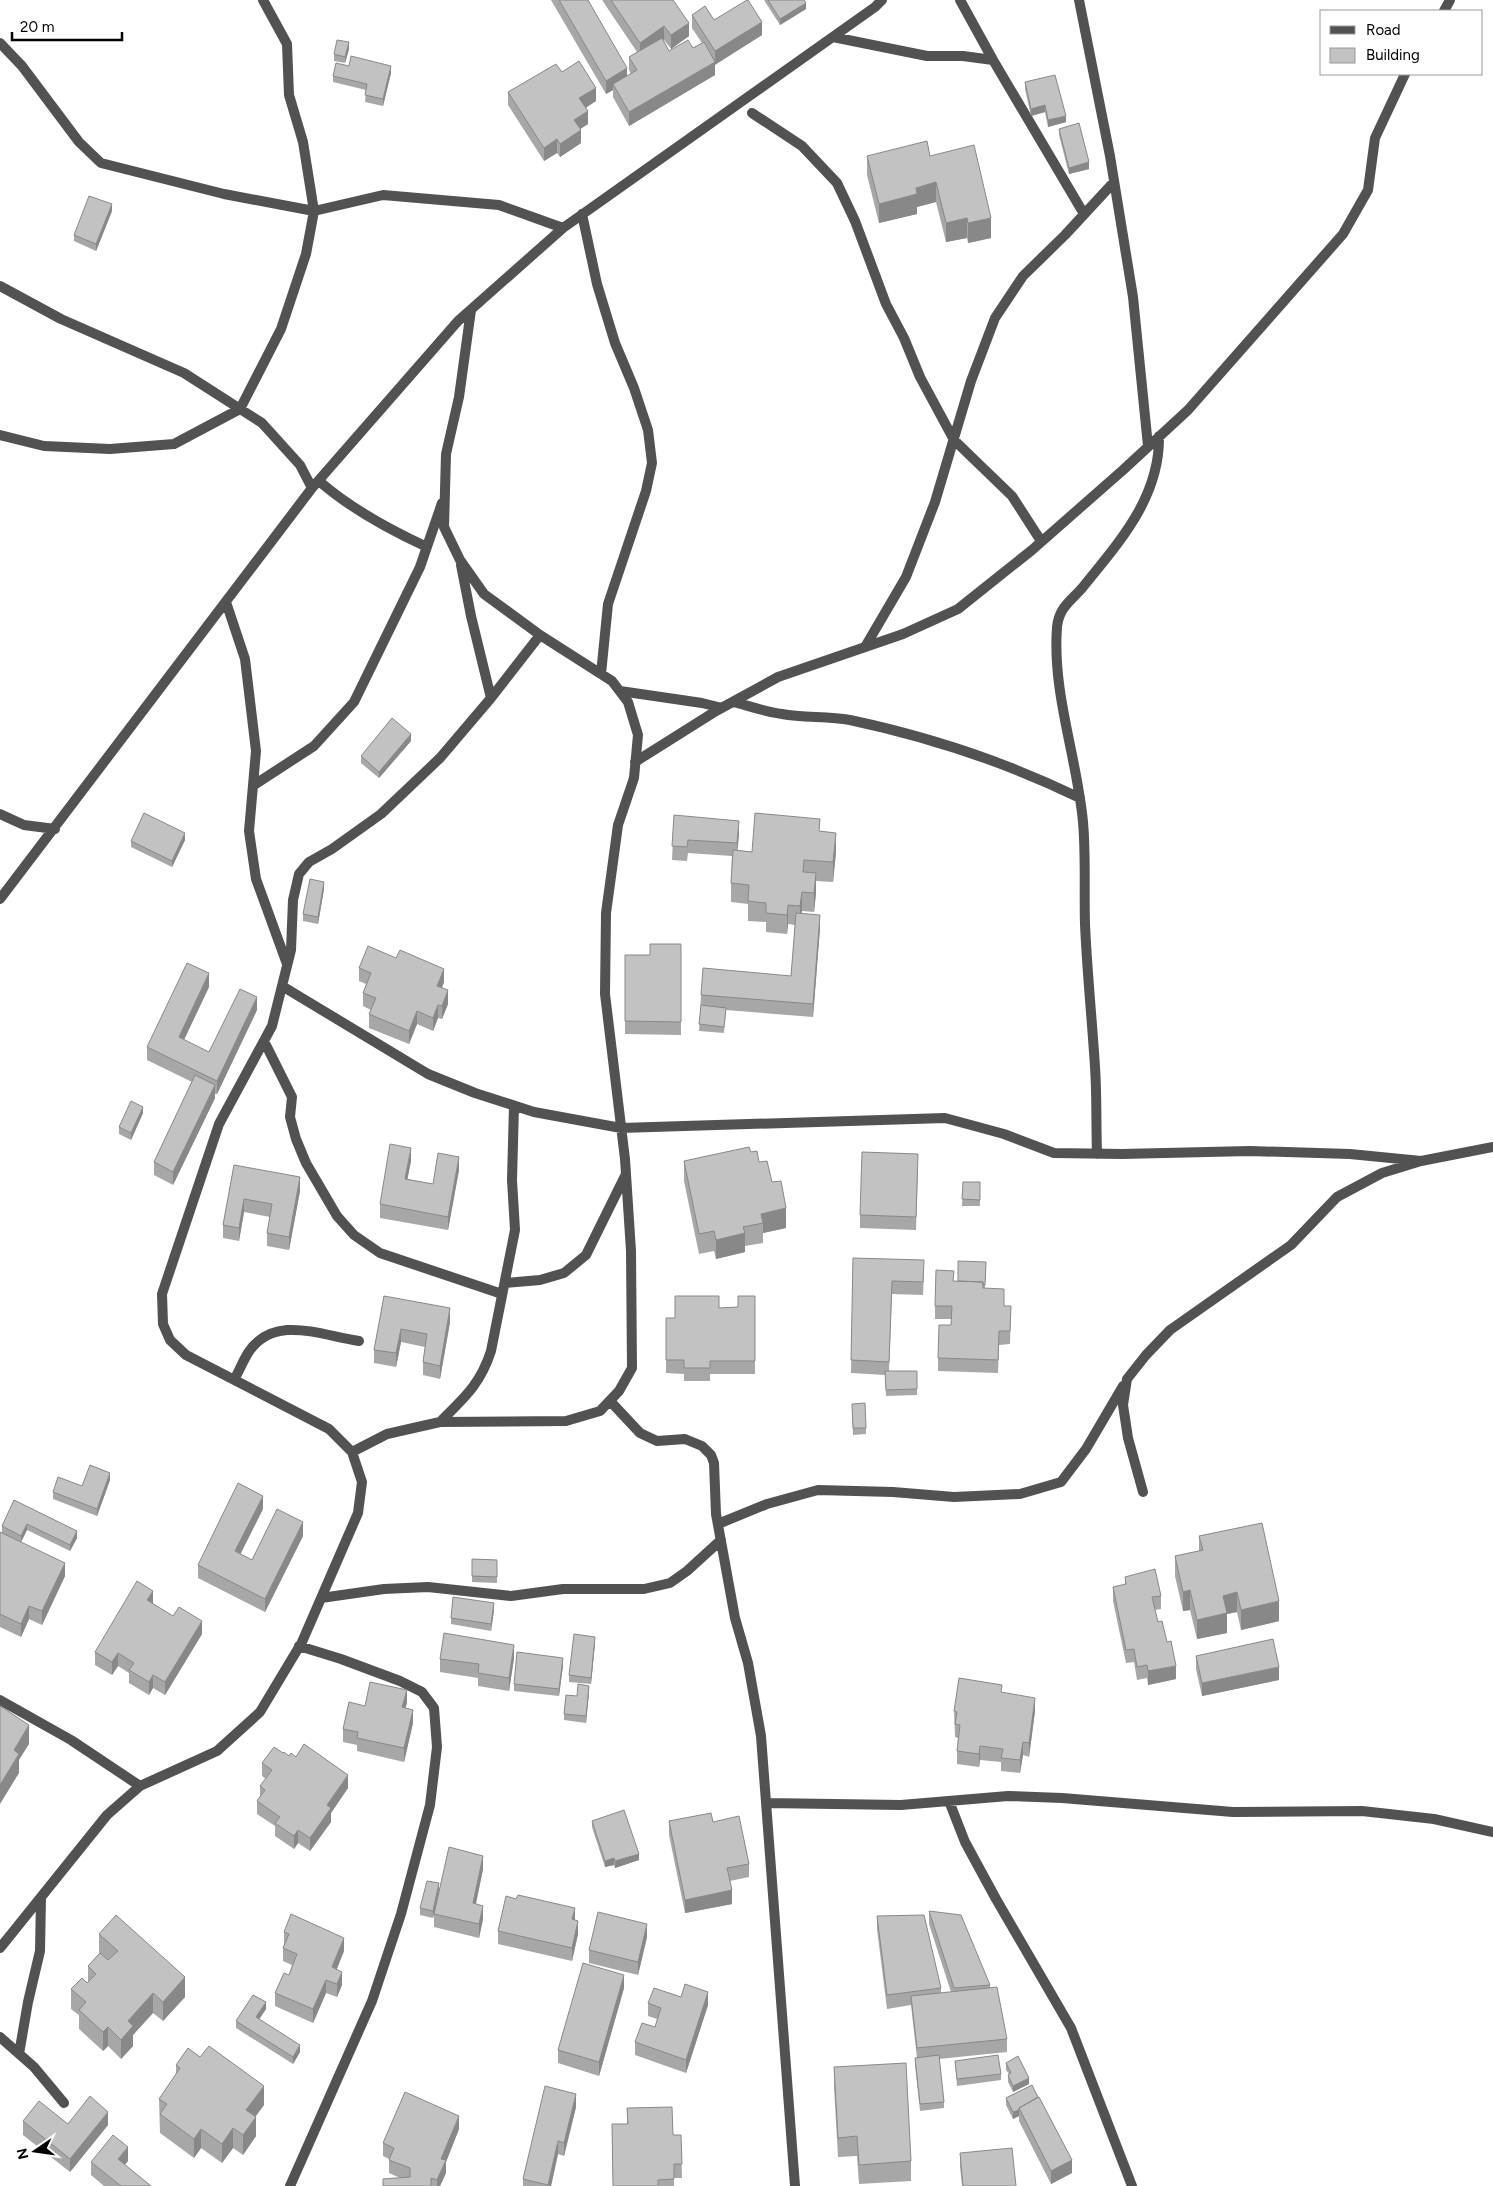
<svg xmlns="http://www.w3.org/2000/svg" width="1493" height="2186" viewBox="0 0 1493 2186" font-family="Figtree,sans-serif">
<rect width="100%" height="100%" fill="#fff"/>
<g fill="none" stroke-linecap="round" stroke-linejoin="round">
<path stroke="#525252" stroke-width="10" d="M960 0 993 60 1084 214
M1079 0 1110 156 1133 297 1148 446
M1444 11 1450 0
M833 37 927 56H963L993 60
M0 43 22 66 79 142 101 163 224 194 314 211 383 195 499 205 563 228
M752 113 802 146 837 183 855 221 886 304 904 338 920 377 954 440 1012 496 1041 541
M582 214 597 284 615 343 634 388 648 430 652 463 646 491 608 604 601 674
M0 286 61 319 184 373 262 423 300 465 312 488
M0 435 44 446 110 449 174 444 240 409 281 329 306 254 314 211 303 142 289 95 287 44 263 0
M319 481C351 509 388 529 427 547
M461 565 471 616 491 698
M226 602 245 659 256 751 249 831 256 879 287 964
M865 647 906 577 935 502 971 381 995 318 1023 276 1065 235 1114 182
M620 691 702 703 722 708
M734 702C749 706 766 712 782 714 804 718 827 716 850 720 930 737 1006 762 1080 798
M635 762 716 711 778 677 903 634 958 609 1032 550 1123 470 1188 410 1343 234 1368 190 1375 138 1405 74
M254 785 314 746 354 702 420 567 442 503
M0 814 24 825 55 829
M0 899 312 488 458 321 563 228 875 7 882 0
M282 986 428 1074 475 1093 534 1112 621 1128 945 1118 1004 1134 1054 1153 1122 1154 1250 1151 1350 1154 1421 1161
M264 1041 292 1097 290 1117 296 1139 306 1163 337 1216 354 1235 380 1253 502 1294
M1097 1154C1096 1125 1097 1096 1095 1067 1092 1019 1087 971 1085 924 1084 889 1086 856 1083 822 1077 757 1052 693 1057 627 1059 607 1071 601 1083 587 1119 542 1160 498 1159 436
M505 1283 540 1280 564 1273 586 1255 626 1174
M234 1380C239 1371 243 1361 248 1353 274 1313 322 1336 359 1341
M610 1401 640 1433 657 1441 685 1439 702 1446 711 1455 714 1463 716 1514 735 1618 748 1663 761 1736 795 2186
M440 1422C464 1398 480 1385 491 1351L515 1230 512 1180 514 1106
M352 1452 387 1434 440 1422 566 1421 600 1411 619 1391 632 1368 631 1251 625 1159 605 994 606 913 618 825 634 778 638 735 628 702 612 681 540 635 484 594 460 560 444 527 446 454 459 397 471 310
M1143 1492 1128 1438 1123 1405 1127 1379 1146 1355 1170 1330 1291 1245 1337 1197 1382 1173 1421 1161 1493 1147
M718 1524 767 1504 818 1490 893 1492 954 1497 1020 1494 1061 1482 1086 1449 1123 1386
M321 1598 384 1589 428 1587 511 1596 563 1589H644L670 1583 687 1571 721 1540
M0 1700 71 1740 140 1786
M949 1801 965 1842 996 1899 1071 2028 1132 2186
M766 1803 901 1805 1008 1796 1062 1798 1233 1812 1362 1811 1434 1819 1493 1832
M0 1948 107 1815 140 1786 217 1751 260 1712 302 1642 358 1513 362 1482 352 1452 329 1429 186 1355 170 1340 163 1324 162 1294 219 1124 272 1026 291 950 293 900 299 874 309 862 332 849 381 814 440 758 491 698 540 635
M0 2037 34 2067 64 2103
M19 2054 28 2002 40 1951 41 1897
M290 2186 372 2001 401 1914 430 1805 437 1747 434 1708 422 1692 400 1681 341 1659 299 1646"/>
</g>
<path fill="#a7a7a7" d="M551 0H588L627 76 631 74 629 70V57L637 52 602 0H673L689 36 671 49 664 40H663L669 51 693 48 702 43 692 28V15L714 20 762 35 715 64V75L629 126 613 97V90L606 94Z
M764 0H804L806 9 780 25Z
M349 49 345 63 334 61V54Z
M349 66 391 73 383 106 365 102 366 90 333 82V76Z
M562 72 596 101 586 108 588 124 580 129 581 143 560 157 557 153 544 161 508 105V92Z
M1025 82 1066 122 1048 127 1045 112 1031 116 1025 89Z
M1059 129 1089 169 1069 174 1059 135Z
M867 156H930L991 238 968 243 967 238 946 242 936 202 917 207V214L879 223 867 175Z
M112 211 96 251 74 241V235Z
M411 741 379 778 361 763V756Z
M674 815 739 834 737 850 752 852 820 831 836 852 833 882 816 881V893L814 912 802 911 801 913 820 928 813 1017 726 1010 724 1033 699 1031 701 995 791 976 795 925 788 924 787 934 766 932V922L748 921V904L731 902V883L732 856 688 853 687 861 672 860Z
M185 840 172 867 131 847V841Z
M324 889 318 924 303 921V914Z
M681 944V1035L625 1034V955H650Z
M359 968 444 982 442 988 448 1004 442 1019 438 1018 433 1031 417 1024 409 1044 369 1028V1014L371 1010 363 1006V993L366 984 359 981Z
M209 987 184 1040 209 1052 257 1010 217 1094H215V1098L173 1185 154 1175V1162L192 1082 147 1060V1047Z
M143 1113 131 1140 119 1134V1127Z
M751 1152 759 1162 772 1182 786 1228 763 1233V1243L745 1246V1252L716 1259 714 1251 699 1254 684 1181V1161Z
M411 1161 407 1179 433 1184 459 1170 448 1230 380 1218V1204Z
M234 1165 300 1191 289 1250 267 1246V1233L270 1217 244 1212 239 1241 223 1238V1225Z
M918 1168 916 1230 860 1228V1215Z
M963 1182H980V1206H962Z
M853 1258 924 1274 923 1295 892 1294 889 1371H917V1395L886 1396 885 1375 851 1373Z
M986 1262 985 1288 1004 1306H1011L1010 1344 999 1345 998 1373 938 1371V1358L951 1325V1319H935V1306L954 1281H958Z
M384 1296 450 1322 440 1379 423 1375V1362L425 1347 401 1342 396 1367 374 1363V1350Z
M755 1296V1374H710V1381H684V1374L666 1373V1318H675L719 1308 738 1307Z
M852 1410 866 1428V1434L853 1435Z
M110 1480 97 1516 53 1499V1492Z
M14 1500 77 1538 70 1551 27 1530 21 1542 65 1576 42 1625 29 1619 21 1637 0 1627V1532L2 1533V1526Z
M263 1509 240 1554 252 1560 303 1536 265 1612 198 1578V1565Z
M1199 1536 1279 1621 1241 1630 1237 1612 1227 1614V1633L1197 1639 1190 1610 1183 1611 1175 1576V1556L1199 1551Z
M472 1559 497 1560V1583L472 1582Z
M1125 1577 1161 1596V1609L1155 1610 1158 1622 1167 1642 1176 1679 1148 1685 1147 1678 1137 1680 1134 1662 1126 1663 1113 1601V1587L1125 1585Z
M153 1604 202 1634 165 1695 153 1688 149 1695 129 1683V1673L118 1666 112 1675 95 1665V1652Z
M494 1610 491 1631 451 1624V1618Z
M595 1643 591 1684 569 1682V1675Z
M1196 1656 1279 1680 1202 1696 1196 1669Z
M514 1658 509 1691 478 1686V1678L440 1672V1659Z
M563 1665 559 1696 514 1691V1684Z
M589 1692 586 1723 564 1720V1714L577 1696Z
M1002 1693 1035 1711 1029 1757 1023 1755 1020 1773 1001 1771V1762L980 1760 979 1767 957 1764V1751L958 1738 955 1737 954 1711Z
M407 1703 405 1708 413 1723 404 1762 357 1751V1745L343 1742V1729L365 1706Z
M283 1753 289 1756 296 1757 348 1788 331 1813V1822L310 1851 298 1843 294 1849 275 1836V1826L257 1814V1801L260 1796V1786L266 1779 262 1776V1763Z
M592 1821 639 1860 615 1868 614 1865 605 1867 592 1827Z
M669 1821 713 1822 749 1864V1877L730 1881 732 1904 685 1913 669 1835Z
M483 1869 476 1904 483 1919 479 1938 434 1927V1914L433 1918 420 1915V1908L439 1890Z
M516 1899 575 1920 578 1934 572 1961 498 1944V1931Z
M929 1911 990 1985V1988L1007 2039V2052L939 2059 944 2102V2108L920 2111 915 2065V2058H917L911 2005 887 2009 877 1929V1916L941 1988V1993L951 1992 929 1924Z
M284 1932 344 1951 337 1969 342 1985 337 1997 326 1993 313 2023 275 2006V1993L289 1975 292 1965 283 1961V1948L284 1945Z
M99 1934 185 1997 163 2021 153 2013 133 2035V2046L121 2059 108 2046 103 2051 79 2029V2015L71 2009V1989L88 1982V1966L99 1954Z
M647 1937 638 1975 589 1963V1950Z
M624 1988 599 2076 558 2063V2050Z
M681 1997 708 2005 686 2073 635 2055V2042L655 2027 657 2019 648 2016V2003Z
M266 2009 259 2019 300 2052 293 2064 236 2028V2021Z
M200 2057 264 2105 256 2116V2136L243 2155 233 2148 222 2163 201 2148 194 2158 160 2133 159 2099 176 2075V2065Z
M955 2061 1001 2074V2080L957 2086Z
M1006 2063 1029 2084 1013 2092 1008 2082V2075L1009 2074 1006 2070Z
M834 2067 911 2161V2181L859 2184 857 2156 838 2157 834 2086Z
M1032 2085 1072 2173 1051 2184 1019 2121V2116L1013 2119 1006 2105V2098Z
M576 2107 564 2156 558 2154 551 2186H523V2179Z
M627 2108 673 2135H681L682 2178H674V2186H613L612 2124H627Z
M23 2121 68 2124 108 2125 70 2172 23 2135Z
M459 2129 446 2162V2173L440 2186H383V2179L400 2178 389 2173V2159L383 2156V2143Z
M960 2153 1016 2186H962L960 2166Z
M128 2161 125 2165 151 2186H104L91 2175V2162Z"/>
<path fill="#888" d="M806 3V9L780 25V19Z
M762 22V35L715 65V51Z
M689 23V36L671 49V35Z
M664 26V40L640 56V43Z
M349 42V49L345 63V57Z
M715 62V75L629 126V112Z
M391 66V73L383 106V99Z
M627 68V81L613 84V90L606 94V81Z
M596 88V101L579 111V98Z
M1045 105V112L1031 116V109Z
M588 111V124L574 133V120Z
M1066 116V122L1048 127V120Z
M581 130V143L560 157V144Z
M557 139V153L544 161V148Z
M1089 162V169L1069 174V168Z
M936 182V202L917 207V214L879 223V204L916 188Z
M112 204V211L96 251V244Z
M967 218V238L946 242V223Z
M991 218V238L968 243V223Z
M411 734V741L379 778V772Z
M739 821V834L737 857V843Z
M185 833V840L172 867V861Z
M836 833V852L833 882V862Z
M816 873V893L814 912V893Z
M324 882V889L318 924V917Z
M802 892V911L800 925V906Z
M788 905V924L787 934V915Z
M820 915V928L813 1017V1004Z
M444 969V982L437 999V986Z
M209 973V987L179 1050V1037Z
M448 990V1004L442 1019V1006Z
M257 997V1010L217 1094V1081Z
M438 1005V1018L433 1031V1018Z
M417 1011V1024L409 1044V1031Z
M215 1085V1098L173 1185V1172Z
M143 1107V1113L131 1140V1133Z
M411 1148V1161L405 1192V1179Z
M459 1157V1170L448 1230V1217Z
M300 1177V1191L289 1250V1237Z
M244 1199V1212L239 1241V1228Z
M786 1208V1228L763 1233V1223L761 1214Z
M745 1233V1252L716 1259V1240Z
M450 1308V1322L440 1379V1366Z
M401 1329V1342L396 1367V1353Z
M110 1473V1480L97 1516V1509Z
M263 1496V1509L235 1565V1551Z
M303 1522V1536L265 1612V1599Z
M27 1524V1530L21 1542V1536Z
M77 1531V1538L70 1551V1545Z
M65 1563V1576L42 1625V1611Z
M1190 1590V1610L1183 1611V1592Z
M153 1591V1604L147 1600Z
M1237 1592V1612L1227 1614V1633L1197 1639V1620L1223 1596Z
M1279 1601V1621L1241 1630V1610Z
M494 1603V1610L491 1631V1624Z
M29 1606V1619L21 1637V1624Z
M202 1621V1634L165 1695V1682Z
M595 1637V1643L591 1684V1678Z
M514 1645V1658L509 1691V1678Z
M118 1653V1666L112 1675V1662Z
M563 1658V1665L559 1696V1689Z
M1176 1666V1679L1148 1685V1671Z
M1279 1667V1680L1202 1696V1683Z
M153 1675V1688L149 1695V1682Z
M589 1686V1692L586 1723V1716Z
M407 1690V1703L402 1720V1707Z
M1035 1698V1711L1029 1757V1743Z
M413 1710V1723L404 1762V1748Z
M29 1725V1744L19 1760V1773L0 1804V1785L14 1750Z
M1023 1742V1755L1020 1773V1760Z
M980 1746V1760L979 1767V1754Z
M348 1775V1788L331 1813V1822L310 1851V1838L327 1805Z
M298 1830V1843L294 1849V1836Z
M639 1854V1860L615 1868V1861Z
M483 1856V1869L473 1917V1903Z
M614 1858V1865L605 1867V1861Z
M439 1883V1890L433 1918V1911Z
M732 1890V1904L685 1913V1900Z
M483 1906V1919L479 1938V1924Z
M575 1908V1921L572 1919Z
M578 1921V1934L572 1961V1948Z
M647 1924V1937L638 1975V1962Z
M344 1938V1951L332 1980V1967Z
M342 1972V1985L337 1997V1984Z
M624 1975V1988L599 2076V2062Z
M185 1977V1997L163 2021V2002Z
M326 1980V1993L313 2023V2009Z
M708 1992V2005L686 2073V2060Z
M153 1993V2013L133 2035V2046L121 2059V2040L128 2021Z
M266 2002V2009L256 2024V2017Z
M108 2027V2046L103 2051V2032Z
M300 2045V2052L293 2064V2057Z
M1029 2078V2084L1013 2092V2086Z
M264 2086V2105L246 2129V2110Z
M576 2094V2107L564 2156V2143Z
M1019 2110V2116L1013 2119V2112Z
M108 2112V2125L70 2172V2159Z
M459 2116V2129L446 2162V2173L440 2186H437V2180L441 2159Z
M256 2117V2136L243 2155V2135Z
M233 2128V2148L222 2163V2144Z
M201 2129V2148L194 2158V2139Z
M558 2141V2154L551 2186H548Z
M128 2147V2161L118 2172V2159Z
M1072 2160V2173L1051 2184V2171Z"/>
<path fill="#c2c2c2" stroke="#888" d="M559 0H588L627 68 606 81Z
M611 0H673L689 23 671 35 664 26 640 43Z
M747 0H748L762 22 715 51 692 15 705 6 714 20Z
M768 0H804L806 3 780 19Z
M662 38 669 51 688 40 693 48 704 42 715 62 629 112 613 84 637 70 629 57Z
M337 40 349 42 345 57 334 54Z
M351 56 391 66 383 99 365 95 367 84 333 76 336 63 349 66Z
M579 61 596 88 579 98 588 111 574 120 581 130 560 144 557 139 544 148 508 92 556 64 562 72Z
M1055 75 1066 116 1048 120 1045 105 1031 109 1025 82Z
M1079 123 1089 162 1069 168 1059 129Z
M927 141 930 156 974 145 991 218 968 223 967 218 946 223 936 182 916 188 917 194 879 204 867 156Z
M89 196 112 204 96 244 74 235Z
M392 718 411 734 379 772 361 756Z
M144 813 185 833 172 861 131 841Z
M755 813 820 819 819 831 836 833 833 862 804 860 803 872 816 873 814 893 802 892 800 906 788 905 787 915 766 913V903L748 901 749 885 731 883 733 850 752 852Z
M674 815 739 821 737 843 688 840 687 847 672 846Z
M310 879 324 882 318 917 303 914Z
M796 913 820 915 813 1004 701 995 703 968 791 976Z
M650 944H681V1022L625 1021V955H650Z
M368 946 396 958 400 950 444 969 437 986 448 990 442 1006 438 1005 433 1018 417 1011 409 1031 369 1014 376 998 363 993 371 973 359 968Z
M187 963 209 973 179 1037 209 1052 240 989 257 997 217 1081 147 1047Z
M701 1005 726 1008 724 1027 699 1024Z
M195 1075 215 1085 173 1172 154 1162Z
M131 1101 143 1107 131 1133 119 1127Z
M390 1144 411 1148 405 1179 433 1184 438 1153 459 1157 448 1217 380 1204Z
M749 1147 751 1152 757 1151 759 1162 767 1161 772 1182 781 1181 786 1208 761 1214 763 1223 743 1227 745 1233 716 1240 714 1231 699 1234 684 1161Z
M862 1152 918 1154 916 1217 860 1215Z
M234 1165 300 1177 289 1237 267 1233 272 1204 244 1199 239 1228 223 1225Z
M963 1182H980V1200L962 1199Z
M853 1258 924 1260 923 1282 892 1281 889 1362 851 1360Z
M958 1261 986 1262 985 1285H983V1282L958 1281Z
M936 1270 954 1271 953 1281 983 1282V1288L1004 1289V1306H1011L1010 1331H999L998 1360 938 1358 939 1325H951L952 1306H935Z
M384 1296 450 1308 440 1366 423 1362 427 1334 401 1329 396 1353 374 1350Z
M675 1296H719V1308L738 1307V1296H755V1361H710V1368H684V1360H666V1318H675Z
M885 1371H917V1389L886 1390Z
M865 1403 866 1428H853L852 1404Z
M90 1465 110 1473 97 1509 53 1492 58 1477 82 1486Z
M238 1483 263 1496 235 1551 252 1560 277 1509 303 1522 265 1599 198 1565Z
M14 1500 77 1531 70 1545 27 1524 21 1536 2 1526Z
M1262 1523 1279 1601 1241 1610 1237 1592 1223 1596 1227 1613 1197 1620 1190 1590 1183 1592 1175 1556 1203 1550 1199 1536Z
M0 1532 65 1563 42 1611 29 1606 21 1624 0 1614Z
M472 1559 497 1560V1577L472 1576Z
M1155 1569 1161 1596 1152 1597 1158 1622 1162 1621 1167 1642 1171 1641 1176 1666 1148 1671 1147 1665 1137 1667 1134 1649 1126 1650 1113 1587 1126 1584 1125 1577Z
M137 1581 153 1591 147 1600 173 1616 179 1607 202 1621 165 1682 153 1675 149 1682 129 1670 134 1663 118 1653 112 1662 95 1652Z
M453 1597 494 1603 491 1624 451 1618Z
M444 1633 514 1645 509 1678 478 1673 479 1664 440 1659Z
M574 1634 595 1637 591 1678 569 1675Z
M1273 1639 1279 1667 1202 1683 1196 1656Z
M517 1652 563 1658 559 1689 514 1684Z
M959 1678 1002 1685 1001 1692 1035 1698 1029 1743 1023 1742 1020 1760 1001 1758 1003 1749 980 1746 979 1754 957 1751 960 1725 955 1724 957 1712 954 1711Z
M370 1682 407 1690 402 1707 413 1710 404 1748 357 1738 358 1732 343 1729 349 1702 365 1706Z
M578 1684 589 1686 586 1716 564 1714 566 1695 577 1696Z
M0 1706 29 1725 14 1750 19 1754 0 1785Z
M304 1744 348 1775 327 1805 331 1808 310 1838 298 1830 294 1836 275 1823 280 1817 257 1801 265 1790 260 1786 272 1770 262 1763 274 1747 283 1753 284 1752 289 1756 291 1753 296 1757Z
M624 1810 639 1854 615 1861 614 1858 605 1861 592 1821Z
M711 1813 713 1822 739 1816 749 1864 727 1868 732 1890 685 1900 669 1821Z
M449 1847 483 1856 473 1903 483 1906 479 1924 434 1914Z
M427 1881 439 1883 433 1911 420 1908Z
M518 1895 575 1908 572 1919 578 1921 572 1948 498 1931 506 1896 516 1899Z
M929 1911 961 1915 990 1985 954 1988Z
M598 1912 647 1924 638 1962 589 1950Z
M291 1914 344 1938 332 1967 342 1972 337 1984 326 1980 313 2009 275 1993 284 1973 289 1975 297 1954 283 1948 289 1934 284 1932Z
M116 1915 185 1977 163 2002 153 1993 128 2021 133 2026 121 2040 108 2027 103 2032 79 2010 86 2002 71 1989 82 1978 87 1983 96 1974 88 1966 100 1953 108 1960 118 1951 99 1934Z
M924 1915 941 1988 887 1995 877 1916Z
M583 1963 624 1975 599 2062 558 2050Z
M685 1984 708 1992 686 2060 635 2042 642 2023 655 2027 661 2008 648 2003 654 1988 681 1997Z
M997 1987 1007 2039 917 2048 911 1996Z
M253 1995 266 2002 256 2017 300 2045 293 2057 236 2021Z
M209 2046 264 2086 246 2110 256 2117 243 2135 233 2128 222 2144 201 2129 194 2139 160 2114 167 2104 159 2099 180 2068 176 2065 188 2048 200 2057Z
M939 2055 944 2102 920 2104 915 2058Z
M998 2055 1001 2074 957 2079 955 2061Z
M1018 2056 1029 2078 1013 2086 1008 2075 1011 2073 1006 2063Z
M906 2063 911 2161 859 2165 857 2136 838 2138 834 2067Z
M1032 2085 1038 2097 1019 2108V2110L1013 2112 1006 2098Z
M545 2086 576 2094 564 2143 558 2141 548 2185 523 2179Z
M405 2092 459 2116 441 2159 446 2160 437 2180 431 2178V2186H383V2179L410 2177V2168L389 2160 394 2148 383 2143Z
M90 2096 108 2112 70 2159 23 2121 39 2101 68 2124Z
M1039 2097 1072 2160 1051 2171 1019 2108Z
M672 2107 673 2135H681L682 2164H674V2179L658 2180V2186H613L612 2124H628L627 2108Z
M113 2135 128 2147 118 2159 151 2186H121L91 2162Z
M1012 2148 1016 2186H963L960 2153Z"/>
<rect x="1320" y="10" width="162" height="65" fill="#ffffff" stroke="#999999"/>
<rect x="1330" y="26" width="25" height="8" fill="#525252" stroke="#999999"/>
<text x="1366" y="35" font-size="15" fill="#000000">Road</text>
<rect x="1330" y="48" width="25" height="15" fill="#c2c2c2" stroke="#999999"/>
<text x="1366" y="60" font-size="15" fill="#000000">Building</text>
<g transform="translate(35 2151) rotate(257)" stroke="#ffffff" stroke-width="4" paint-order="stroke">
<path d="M0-4L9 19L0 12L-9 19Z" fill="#000000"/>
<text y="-8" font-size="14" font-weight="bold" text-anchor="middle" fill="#000000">N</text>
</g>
<path d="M12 32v8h110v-8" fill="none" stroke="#000000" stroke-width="2.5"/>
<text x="20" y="32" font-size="15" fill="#000000" stroke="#ffffff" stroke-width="4" paint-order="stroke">20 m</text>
</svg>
